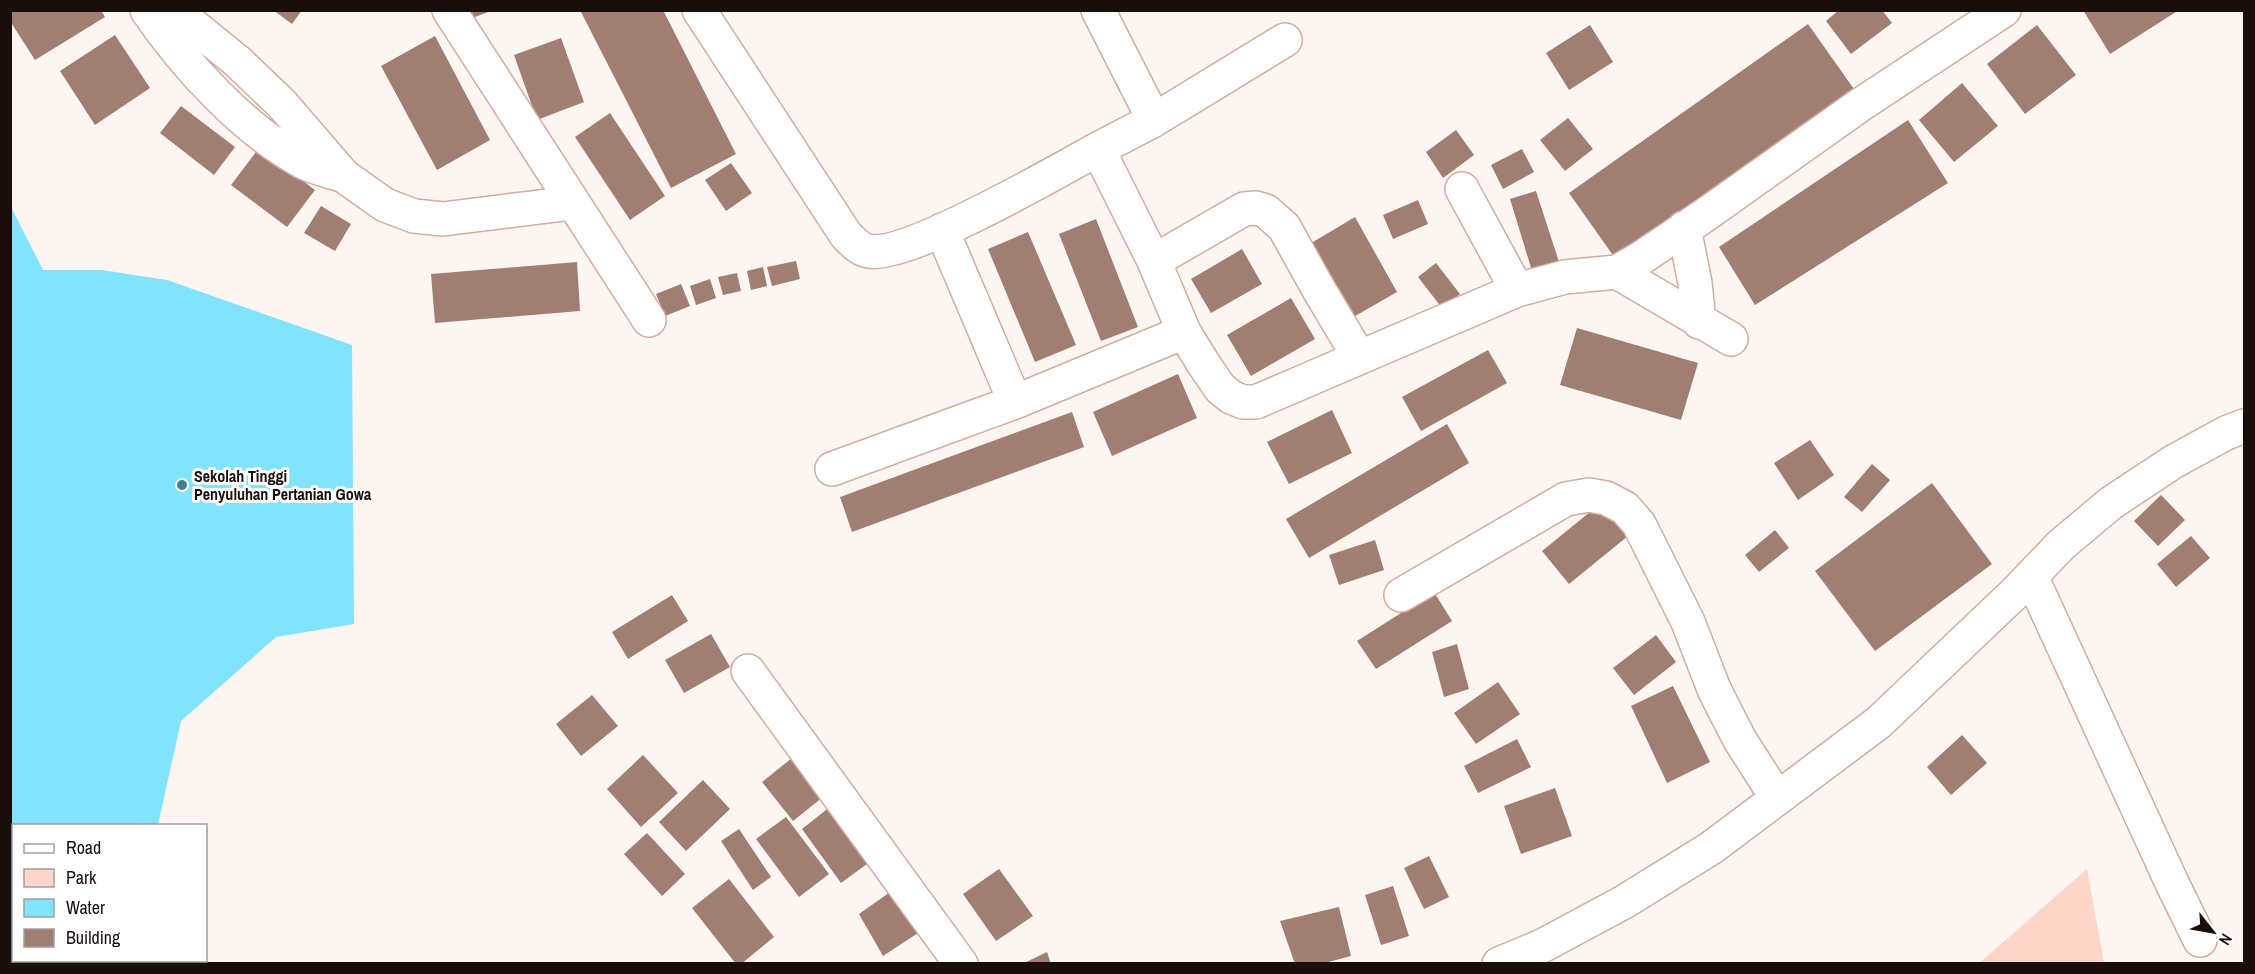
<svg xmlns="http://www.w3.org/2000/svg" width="2255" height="974" viewBox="0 0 2255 974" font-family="'Archivo Narrow',sans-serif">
<rect width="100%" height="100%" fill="#fdf5f2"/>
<path fill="#fed6c9" d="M2087 869 2104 963H1979Z"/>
<path fill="#81e3fc" d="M10 205 43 270H102L167 280 352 345 354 624 276 637 181 721 158 825 14 826V960H158L159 963H11Z"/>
<path fill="#a07e72" d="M10 10H101L105 17 35 60 10 21Z
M273 10H302L292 24Z
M463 10H491V11L467 20Z
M580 10H663L736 154 671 188Z
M1839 10H1882L1892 23 1851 54 1826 21Z
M2083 10H2179L2110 54Z
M1808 24 1856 92 1617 261 1569 193Z
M1590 25 1613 62 1569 90 1546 53Z
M2037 25 2076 75 2025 114 1987 64Z
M115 35 150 88 95 125 60 71Z
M435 36 490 140 437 170 381 66Z
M561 38 584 102 537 120 514 55Z
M1962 83 1998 126 1954 162 1919 120Z
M181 106 235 147 214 175 160 133Z
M610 113 665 196 630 220 575 137Z
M1568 118 1593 149 1565 171 1540 140Z
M1908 120 1948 183 1755 305 1719 247Z
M1456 130 1474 155 1443 178 1426 152Z
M259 148 315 190 287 227 231 185Z
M1522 149 1534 172 1503 189 1491 165Z
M731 163 752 193 726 211 705 180Z
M1536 191 1559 262 1532 271 1510 199Z
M1418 200 1428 224 1393 239 1383 215Z
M321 206 351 224 335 251 304 233Z
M1355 217 1397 292 1350 319 1308 245Z
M1096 219 1138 327 1101 341 1059 234Z
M1028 232 1076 345 1035 362 988 249Z
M1242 249 1262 284 1211 313 1191 279Z
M796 261 800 279 772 286 767 267Z
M577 262 580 311 435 323 431 274Z
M1436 263 1460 294 1442 308 1418 277Z
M763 267 767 286 751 290 747 271Z
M737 273 741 291 723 295 718 277Z
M710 279 716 298 696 305 690 286Z
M681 284 690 306 665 316 656 294Z
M1291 298 1315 339 1251 376 1227 335Z
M1577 328 1698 363 1681 420 1560 385Z
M1488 350 1507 383 1421 431 1402 397Z
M1178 374 1197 418 1112 456 1093 412Z
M1332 410 1352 453 1289 484 1267 442Z
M1072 412 1084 447 852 532 840 497Z
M1447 424 1469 463 1309 558 1286 519Z
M1810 440 1834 475 1798 500 1774 463Z
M1872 464 1890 480 1862 512 1844 497Z
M1932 483 1992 564 1875 651 1815 571Z
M2161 495 2185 520 2158 546 2134 521Z
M1601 503 1628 536 1569 584 1542 551Z
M1775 530 1789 548 1759 572 1745 555Z
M2191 536 2210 558 2176 587 2157 564Z
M1375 540 1384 570 1339 585 1329 555Z
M1434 592 1452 621 1376 669 1357 641Z
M672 595 688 621 628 659 612 632Z
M711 634 730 667 684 693 665 660Z
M1656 635 1676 662 1634 695 1613 668Z
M1457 644 1469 689 1444 697 1432 652Z
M1498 682 1520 714 1476 744 1454 713Z
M1673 686 1710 762 1667 783 1631 706Z
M592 695 618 726 581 756 556 724Z
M1962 735 1987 763 1951 795 1927 767Z
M1517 739 1531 767 1478 793 1464 766Z
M802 750 833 789 793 821 762 782Z
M643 755 678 793 641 827 607 789Z
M703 780 730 809 686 851 659 822Z
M1555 788 1572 836 1521 854 1504 806Z
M831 806 871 861 841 883 802 829Z
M786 817 829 874 799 897 756 839Z
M739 829 771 877 753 890 721 841Z
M647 833 685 874 662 896 624 854Z
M1429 856 1449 897 1424 909 1404 868Z
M999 869 1033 916 996 941 963 894Z
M729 879 774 937 741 964H736L692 908Z
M1393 886 1409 936 1381 945 1365 895Z
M893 890 918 933 883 956 859 914Z
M1339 907 1351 956 1321 964H1295L1280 921Z
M1047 952 1051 964H1022Z"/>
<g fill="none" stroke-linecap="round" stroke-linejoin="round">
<defs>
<path id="street" d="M147 10C184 65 244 130 303 162 314 168 329 171 342 175
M174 10 237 61 282 104 344 176 385 205 414 216 443 219 572 203
M449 10 649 320
M699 10 846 235C852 241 859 249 868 251 906 259 1058 171 1098 149L1154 261 1184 332 1203 363 1220 388 1231 397 1243 402H1256L1517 290 1565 277 1617 272 1641 258 1705 215 1860 105 2004 10
M1098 10 1154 120
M1098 149 1154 120 1285 40
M1462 189 1517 290
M1684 228 1695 283 1699 322
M942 230 1015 402
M1154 261 1244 209 1256 208 1266 211 1284 227 1318 288 1359 357
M1617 272 1731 339
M832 469 1015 402 1184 332
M2031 576 2172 883 2200 940
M1401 595 1566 499 1589 495 1606 498 1625 508 1639 524 1688 622 1714 689 1725 711 1740 740 1777 798
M748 671 961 964
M1499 964 1542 946 1624 902 1711 848 1878 723 2016 592 2061 545 2111 503 2173 462 2226 433 2244 426"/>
</defs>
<use href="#street" stroke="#d1ada0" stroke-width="36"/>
<use href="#street" stroke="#fff" stroke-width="33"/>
</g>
<circle fill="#3e8091" stroke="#fff" stroke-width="2" cx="182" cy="485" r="6"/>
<g text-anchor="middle" stroke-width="6" stroke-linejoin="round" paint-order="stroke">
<g font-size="16" font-weight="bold" fill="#1a0e0a" stroke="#fff" text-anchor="start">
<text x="194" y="482">Sekolah Tinggi<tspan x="194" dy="18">Penyuluhan Pertanian Gowa</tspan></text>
</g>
</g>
<rect width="2255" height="974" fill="none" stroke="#1a0e0a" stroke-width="24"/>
<rect x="12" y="824" width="195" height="138" fill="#ffffff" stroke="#a39f9d" stroke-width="1.5"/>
<rect x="24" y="844" width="30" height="9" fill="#ffffff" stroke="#a39f9d" stroke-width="1.5"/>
<text x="66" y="854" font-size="18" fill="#1a0e0a">Road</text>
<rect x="24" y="869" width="30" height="18" fill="#fed6c9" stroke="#a39f9d" stroke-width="1.5"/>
<text x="66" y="884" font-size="18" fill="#1a0e0a">Park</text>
<rect x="24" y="899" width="30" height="18" fill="#81e3fc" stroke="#a39f9d" stroke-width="1.5"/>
<text x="66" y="914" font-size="18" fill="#1a0e0a">Water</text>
<rect x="24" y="929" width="30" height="18" fill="#a07e72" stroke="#a39f9d" stroke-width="1.5"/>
<text x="66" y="944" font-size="18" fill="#1a0e0a">Building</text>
<g transform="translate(2213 932) rotate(121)" stroke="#ffffff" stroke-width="4.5" paint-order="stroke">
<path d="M0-4.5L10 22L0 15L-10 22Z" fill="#1a0e0a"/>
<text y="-9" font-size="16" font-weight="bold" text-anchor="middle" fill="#1a0e0a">N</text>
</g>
</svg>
